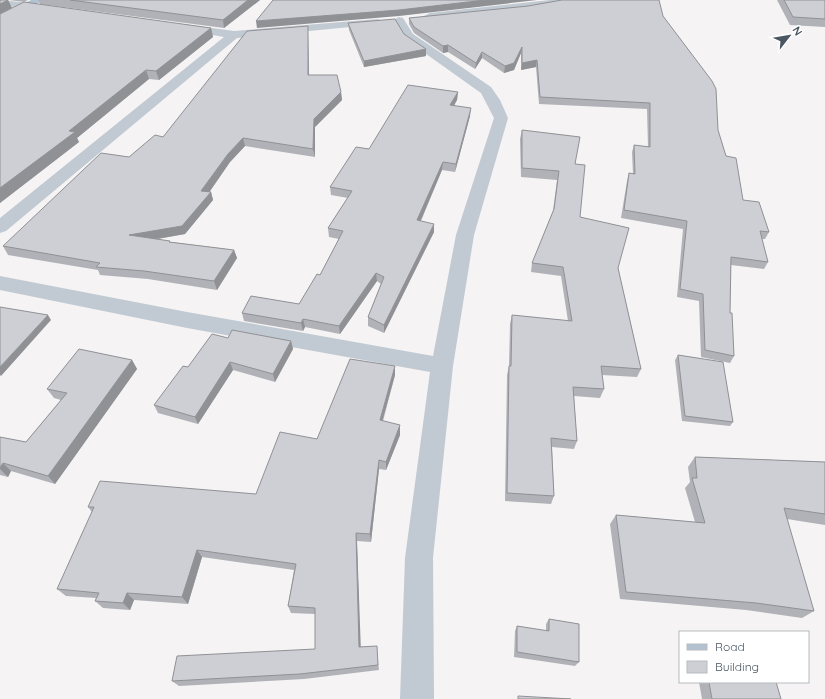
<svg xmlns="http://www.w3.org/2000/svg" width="825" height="699" viewBox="0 0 825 699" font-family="Quicksand,sans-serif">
<rect width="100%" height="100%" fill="#f5f3f3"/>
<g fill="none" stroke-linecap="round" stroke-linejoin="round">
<path fill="#c1cad2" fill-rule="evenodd" d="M0 0 48 5 53 8 48 11 0 5Z
M550 0H575L570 3 527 10 430 19 424 16 430 13Z
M399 17 403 18 413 34 491 87 500 100 508 118 474 235 453 366 433 558 434 699H400L405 558 430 372 187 328 0 290V276L187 312 433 356 456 235 494 118 481 93 405 39 393 20Z
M378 19 384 22 382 24 237 38 6 231 0 233V218L224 37 179 29 177 27 179 25 183 24 234 31Z"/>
<path fill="#b3c2d1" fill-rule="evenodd" d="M31 0H44L0 23V16Z"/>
</g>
<path fill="#b0b2b7" d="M0 0H8L12 8 211 28 213 37 159 80 149 79 77 138 79 142 0 203Z
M9 0H28L24 2Z
M38 0H260L224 28 40 4Z
M777 0H825V27L790 25Z
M528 6 663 16 718 130 726 156 743 200 769 232 765 239H762L768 262 764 269 731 265 730 313 734 356 730 363 701 357 699 301 677 297 683 229 621 218 627 181 629 173 633 174 632 152 634 145 648 147 647 109 539 104 536 67 521 70V53L514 70 504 73 482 58 475 69 448 52 443 53 414 33 409 24V18Z
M348 23 404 34 426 56 364 67 349 30Z
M308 26V33L309 75 341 92 342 100 315 127V157L245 146 230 162 209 192H211L213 200 185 234 158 239 171 242 234 250 237 258 217 290 148 279 100 275 98 270 8 255 3 246 129 157 163 137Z
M458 92 457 100 454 105 470 116 455 172 442 170 421 221 434 232 384 333 368 326V317L381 284 377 281 340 334 305 327 303 331 244 321 242 313 299 304 320 275 339 239 329 237 328 228 348 198 331 195 330 187 369 149Z
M522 130 575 164 580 217 618 268 641 369 637 377 602 375 604 389 600 398 574 396 577 441 574 449 552 447 554 496 551 504 505 501 507 375 509 366 510 324 512 315 568 321 561 276 531 272 532 263 553 211 557 180 521 177 520 139Z
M228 338 291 341 293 349 275 382 233 370 198 424 158 413 154 405 188 367Z
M678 355 733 422 730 426 682 421 675 360Z
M132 360 137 369 55 484 11 471 8 477 0 475V437L26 442 61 400 54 398 47 389Z
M395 366V375L383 421 400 435 386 470 379 469 371 542 357 541 360 647 377 652 379 670 304 679 179 686 172 681 315 649V614L291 613 288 606 294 570 202 557 188 604 134 600 130 610 103 608 95 601 96 598 66 596 57 589 92 512 88 507 256 494 317 439Z
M695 457 825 462V525L787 519 814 611 802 618 746 610 620 599 610 524 616 515 695 522 685 488 690 482 688 467Z
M549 619 579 662 575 666 514 657 515 631 517 626 546 631V624Z
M699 682H776L781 699H702Z"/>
<path fill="#909195" d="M8 0 12 8 0 14V4Z
M248 0H260L224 28 223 20Z
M485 0H537L399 16 257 28 256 21Z
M308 26V33L309 82 308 75Z
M211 28 213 37 159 80 156 71Z
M448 45V52L443 53V46Z
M522 47 521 53 514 70 504 73 505 66Z
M426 49V56L364 67V61Z
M482 52V58L475 69 476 63Z
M537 60 536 67 521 70 522 63Z
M146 70 149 79 77 138 79 142 0 203V188L69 131Z
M341 92 342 100 315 127V157L313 149 314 119Z
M458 92 457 100 450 113V105Z
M471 108 470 116 455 172 456 164Z
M243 138 245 146 230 162 204 200 201 191 228 154Z
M443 162 442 170 417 229V220Z
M211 192 213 200 185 234 133 243 129 235Z
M434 224V232L384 333V325Z
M234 250 237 258 217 290 214 281Z
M376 273 377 281 340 334 339 326Z
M48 315 51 320 1 376 0 375V367Z
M303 319 305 327 303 331 301 323Z
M291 341 293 349 275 382 273 374Z
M132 360 137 369 55 484 48 476Z
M230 362 233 370 198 424 195 417Z
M395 366V375L380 429V420Z
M400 425V435L386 470V462Z
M379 460V469L371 542 370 534Z
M3 463 11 471 8 477 0 469V468Z
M356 533 357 541 361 653 359 647Z
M197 550 202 557 188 604 182 597Z
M127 593 134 600 130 610 123 603Z"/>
<path fill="#cdcfd5" stroke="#909195" d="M0 0H8L0 4Z
M70 0H248L223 20Z
M273 0H485L399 10 256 21Z
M562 0H659L663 16 712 81 716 89 718 130 726 156 736 158 743 200 759 202 769 232 760 231 768 262 731 257 730 313H732L734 356 705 350 703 294 680 289 687 221 624 210 629 173 635 174 634 145 650 147V103L540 97 537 60 522 63V47L514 63 505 66 482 52 476 63 448 45 443 46 414 27 409 18 528 6Z
M784 0H825V19L793 17Z
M24 2 211 28 156 71 146 70 69 131 75 132 0 188V14Z
M395 19 404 34 426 49 364 61 348 23Z
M308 26V75H337L341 92 314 119 313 149 243 138 228 154 201 191 211 192 182 226 129 235 170 241 169 242 234 250 214 281 144 271 96 267 100 263 3 246 101 153 129 157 155 135 163 137 247 31Z
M408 85 458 92 450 105 471 108 456 164 443 162 417 220 434 224 384 325 368 317 384 277 376 273 339 326 303 319 301 323 242 313 251 296 299 304 317 274 320 275 343 231 328 228 352 191 330 187 356 147 369 149Z
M522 130 580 137 575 164 585 165 580 217 629 228 618 268 641 369 601 366 604 389 573 387 577 441 551 438 554 496 507 493 509 366H511L512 315 572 321 563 267 532 263 554 209 559 171 522 168Z
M0 307 48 315 0 367Z
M232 330 291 341 273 374 230 362 195 417 154 405 183 366 188 367 212 334 228 338Z
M79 349 132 360 48 476 3 463 0 468V437L26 442 67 393 47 389Z
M678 355 723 362 733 422 685 416Z
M350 359 395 366 380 420 400 425 386 462 379 460 370 534 356 533 359 647 377 646 378 665 300 674 172 681 177 656 315 649V608L288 606 296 564 197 550 182 597 127 593 123 603 95 601 99 593 57 589 94 507H88L100 481 256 494 280 432 317 439Z
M695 457 825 462V514L784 508 814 611 756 603 626 592 616 515 705 523 692 478H697Z
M549 619 579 624V662L517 652V626L549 631Z
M709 682H776L781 699H712Z
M518 696 571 699H518Z"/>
<rect x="679" y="631" width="130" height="52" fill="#ffffff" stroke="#b7bbc0"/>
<rect x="687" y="644" width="20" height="6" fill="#b3c2d1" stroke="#b7bbc0"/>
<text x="715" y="651" font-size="12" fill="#4a5661">Road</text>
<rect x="687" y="661" width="20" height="12" fill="#cdcfd5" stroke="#b7bbc0"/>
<text x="715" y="671" font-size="12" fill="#4a5661">Building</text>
<g transform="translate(789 36) rotate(59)" stroke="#ffffff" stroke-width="3" paint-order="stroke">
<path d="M0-3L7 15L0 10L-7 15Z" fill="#4a5661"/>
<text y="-6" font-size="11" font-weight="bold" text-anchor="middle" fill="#4a5661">N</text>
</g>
</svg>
